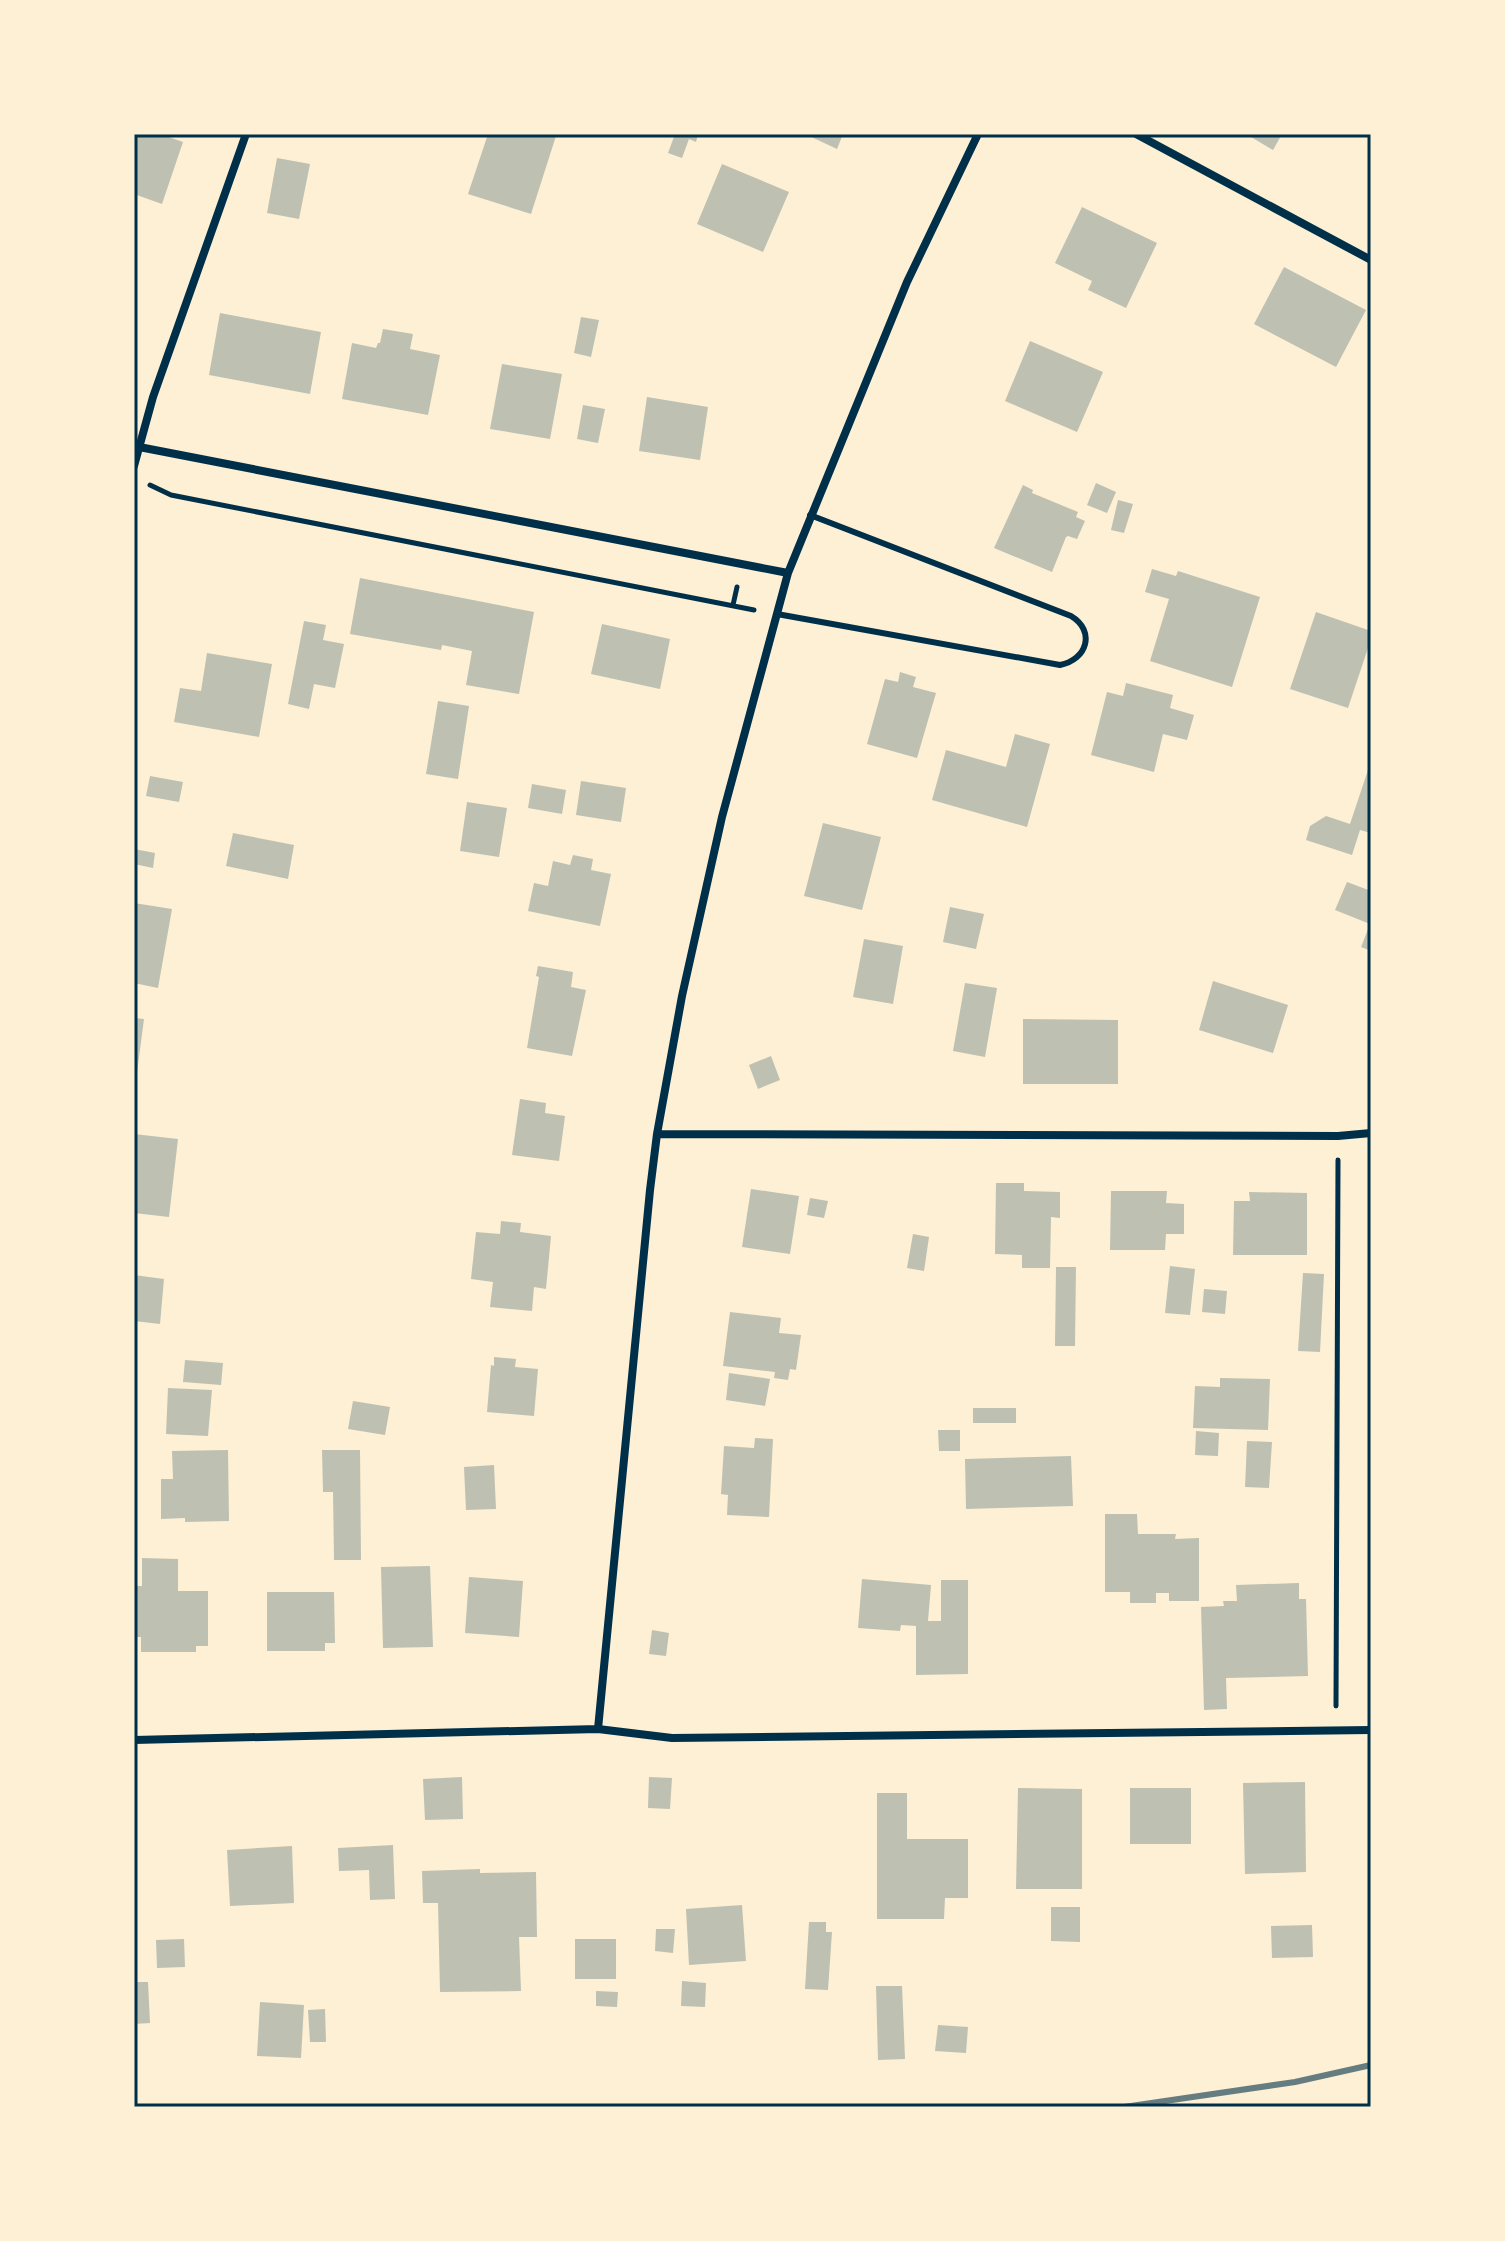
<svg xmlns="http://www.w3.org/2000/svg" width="1505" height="2241" viewBox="0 0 1505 2241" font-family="'Noto Sans',sans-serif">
<rect width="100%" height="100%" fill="#fdf0d5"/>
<path fill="#bec0b2" d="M134 134H160L183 142 162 204 134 194Z
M488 134H551L556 136 531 214 468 194Z
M675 134H698L696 142 689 139 682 158 668 153Z
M805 134H843L837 149Z
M1246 134H1282L1273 150Z
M277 158 310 164 299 219 267 213Z
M722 164 789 192 763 252 697 224Z
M1082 207 1157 243 1126 308 1088 290 1092 281 1055 263Z
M1284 267 1366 310 1336 367 1254 324Z
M220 313 321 332 310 394 209 375Z
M581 317 599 320 591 357 574 353Z
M383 329 413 334 410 349 440 355 428 415 342 399 352 343 376 348 378 343H380Z
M1030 341 1103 372 1077 432 1005 401Z
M502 364 562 374 550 439 490 429Z
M647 397 708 407 700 460 639 451Z
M583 405 605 409 598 443 577 439Z
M1096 483 1116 492 1107 513 1087 505Z
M1023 485 1033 490 1032 493 1078 512 1076 517 1085 521 1077 539 1068 536 1066 537 1052 572 994 548Z
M1118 500 1133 504 1124 533 1111 530Z
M1152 569 1176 576 1178 571 1260 597 1232 687 1150 661 1169 599 1145 592Z
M360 578 534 612 519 694 466 685 472 651 442 645 441 650 350 634Z
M1316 612 1371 631V639L1348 708 1290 689Z
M304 621 326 625 323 640 344 644 335 688 314 684 309 709 288 704Z
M602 624 670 639 660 689 591 674Z
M207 653 272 664 259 737 174 722 180 688 201 691Z
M900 672 916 677 913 687 936 693 917 758 867 744 885 679 898 682Z
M1126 683 1173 695 1170 708 1194 715 1187 740 1163 734 1154 772 1091 755 1107 692 1123 696Z
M438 701 469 706 458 779 426 774Z
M1015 734 1050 744 1027 827 932 800 946 750 1006 767Z
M1371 761V833L1360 830 1352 855 1306 840 1310 826 1326 816 1350 824Z
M150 776 183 782 179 802 146 796Z
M581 781 626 788 621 822 576 815Z
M532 784 566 790 562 814 528 808Z
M467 802 507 808 499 857 460 851Z
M823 823 881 837 862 910 804 896Z
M233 833 294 845 288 879 226 866Z
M134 849 155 853 153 868 134 864Z
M573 855 593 859 591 870 611 874 600 926 528 911 534 883 548 886 553 861 570 865Z
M1347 882 1371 891V951L1361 947 1370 924 1335 910Z
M134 903 172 909 158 988 134 983Z
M950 907 984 914 976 949 943 942Z
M864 939 903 946 893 1004 853 997Z
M538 966 573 972 571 987 586 990 572 1056 527 1048 539 977 536 976Z
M1213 981 1288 1005 1273 1053 1199 1030Z
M965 983 997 988 985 1057 953 1051Z
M134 1018 144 1019 136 1080H134Z
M1023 1019 1118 1020V1084H1023Z
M771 1056 780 1080 758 1089 749 1065Z
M520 1099 546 1103 545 1113 565 1116 559 1161 512 1155Z
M134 1134 178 1139 169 1217 134 1213Z
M996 1183H1024V1191L1060 1192V1218L1051 1217 1050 1268H1022V1255L995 1254Z
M751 1189 799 1196 790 1254 742 1247Z
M1111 1191H1167L1166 1203 1184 1204V1234H1166L1165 1250H1110Z
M1249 1192 1307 1193V1255H1233L1234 1201H1250Z
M810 1198 828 1201 824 1218 807 1215Z
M501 1221 521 1223 520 1232 551 1236 546 1289 534 1287 532 1311 490 1307 493 1282 471 1279 476 1232 500 1234Z
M913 1234 929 1237 924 1271 907 1268Z
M1170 1266 1195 1269 1190 1315 1165 1313Z
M1056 1267H1076L1075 1346H1055Z
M1303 1273 1324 1274 1320 1352 1298 1351Z
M134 1275 164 1279 160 1324 134 1321Z
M1204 1289 1227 1291 1225 1314 1202 1312Z
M730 1312 781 1318 779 1333 801 1335 796 1370 790 1369 788 1380 774 1378 775 1372 723 1366Z
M494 1357 516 1359 515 1367 538 1369 534 1416 487 1412 491 1365 494 1366Z
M185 1360 223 1363 221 1385 183 1382Z
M729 1373 770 1379 765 1406 726 1400Z
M1220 1378 1270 1379 1268 1430 1193 1428 1195 1386 1220 1387Z
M168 1388 212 1390 208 1436 166 1434Z
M353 1401 390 1407 385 1435 348 1429Z
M973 1408H1016V1423H973Z
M938 1430H960V1451H939Z
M1196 1431 1219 1433 1218 1456 1195 1455Z
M755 1438 773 1439 769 1517 727 1515 728 1495 721 1494 724 1446 754 1448Z
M1247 1441 1272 1442 1269 1488 1245 1487Z
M228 1450 229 1521 185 1522V1518L161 1519V1479H173L172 1451Z
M322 1450H360L361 1560H334L333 1492H323Z
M1071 1456 1073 1506 966 1509 965 1459Z
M494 1465 496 1509 466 1510 464 1467Z
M1105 1514H1137L1138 1534H1176L1175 1539 1199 1538V1601H1169V1593H1156V1603H1130V1592H1105Z
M142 1558 178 1559V1591H208V1646H196V1652H141V1637H134V1586H142Z
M430 1566 433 1647 383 1648 381 1567Z
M469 1577 523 1581 519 1637 465 1633Z
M862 1579 931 1585 928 1621H941V1580H968V1674L916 1675V1626L901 1625 900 1631 858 1628Z
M1299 1583V1599H1306L1308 1676 1226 1678 1227 1709 1204 1710 1201 1607 1224 1606 1223 1601H1237L1236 1585Z
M267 1592H334L335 1643H325V1651H267Z
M652 1630 669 1633 666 1656 649 1654Z
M462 1777 463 1819 425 1820 423 1779Z
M649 1777 672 1778 670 1809 648 1808Z
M1305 1782 1306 1872 1245 1874 1243 1783Z
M1018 1788 1082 1789V1889H1016Z
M1130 1788H1191V1844H1130Z
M877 1793H907V1839H968V1898H945L944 1919H877Z
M393 1845 395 1899 370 1900 369 1870 339 1871 338 1848Z
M292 1846 294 1903 230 1906 227 1850Z
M480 1869V1873L536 1872 537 1937H519L521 1991 440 1992 438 1903H423L422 1871Z
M742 1905 746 1961 689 1965 686 1909Z
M1051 1907H1080V1942L1051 1941Z
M809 1922H826V1932H832L828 1990 805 1989Z
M1312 1925 1313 1957 1272 1958 1271 1926Z
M656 1929H675L673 1953 655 1951Z
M184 1939 185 1967 157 1968 156 1940Z
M575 1939H616V1979H575Z
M682 1981 706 1983 705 2007 681 2006Z
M134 1982H148L150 2023 134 2024Z
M876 1986H902L905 2059 878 2060Z
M596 1991 618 1992 617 2007 596 2006Z
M260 2002 304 2005 301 2058 257 2056Z
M325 2009 326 2042H310L308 2010Z
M938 2025 968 2027 966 2053 935 2051Z"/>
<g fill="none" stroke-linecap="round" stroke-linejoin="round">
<path stroke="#003049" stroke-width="5" d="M150 485 171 495 754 610
M733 605 737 587
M1336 1706 1338 1160"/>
<path stroke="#003049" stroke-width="6" d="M777 614 1060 665C1087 660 1096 631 1071 616L810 515"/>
<path stroke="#003049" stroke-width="8" d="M1136 134 1371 260
M134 446 788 573
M134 466 153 397 246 134
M657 1134 1338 1136 1371 1133
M598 1729 650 1190 657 1134 682 996 722 817 788 573 907 282 978 134
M134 1740 598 1729 672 1738 1371 1730"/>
<path stroke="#657d81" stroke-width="6" d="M1124 2107 1295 2082 1371 2065"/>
</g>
<rect width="1505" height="2241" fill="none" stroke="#fdf0d5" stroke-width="272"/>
<rect x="136" y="136" width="1233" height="1969" fill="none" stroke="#003049" stroke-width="3"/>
</svg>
